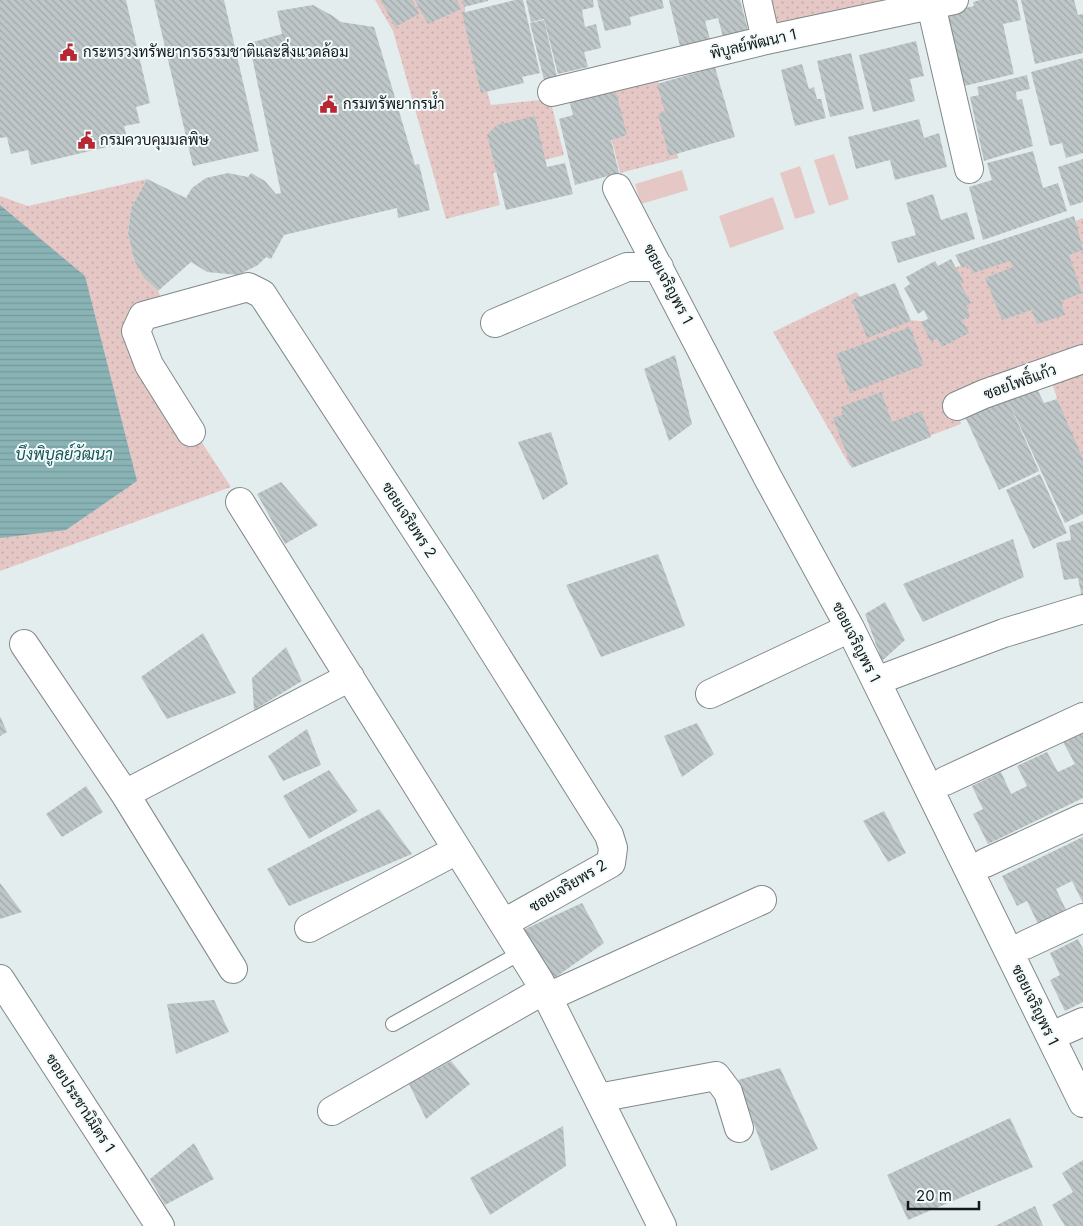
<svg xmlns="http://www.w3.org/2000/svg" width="1083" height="1226" viewBox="0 0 1083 1226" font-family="Inter,Sarabun,sans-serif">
<defs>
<pattern id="garden-dots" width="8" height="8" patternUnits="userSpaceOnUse" patternTransform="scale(1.25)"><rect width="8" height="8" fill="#e5c8c6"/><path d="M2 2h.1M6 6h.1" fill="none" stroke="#c4aba9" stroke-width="1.8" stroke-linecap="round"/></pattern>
<pattern id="water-rules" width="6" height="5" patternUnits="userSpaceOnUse" patternTransform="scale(1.25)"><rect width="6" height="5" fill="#8ab3b5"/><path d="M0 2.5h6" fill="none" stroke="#76999b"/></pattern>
<pattern id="building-back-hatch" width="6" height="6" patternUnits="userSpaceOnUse" patternTransform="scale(1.25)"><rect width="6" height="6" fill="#bec6c7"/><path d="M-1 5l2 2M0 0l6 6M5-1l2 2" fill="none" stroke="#a2a9aa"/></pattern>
</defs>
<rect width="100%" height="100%" fill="#e4edee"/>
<path fill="#e5c8c6" d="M834 154 849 199 829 206 814 160Z
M800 166 815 213 795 219 780 173Z
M682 170 688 190 641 204 635 184Z
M773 197 784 229 730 248 719 216Z"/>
<path fill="url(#garden-dots)" d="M375 0H465V15L491 105 550 99 564 155 493 173 500 205 446 219 393 31Z
M769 0H887L776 25Z
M657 77 678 158 620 173 600 92Z
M147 179 131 208 128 233 134 260 144 278 158 291 166 308 124 323 231 487 0 571V196L28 206Z
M1083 218V477L1051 380 959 415 961 424 850 466 773 332 856 292 879 318 935 322 939 274Z"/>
<path fill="url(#water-rules)" d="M0 205 85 276 137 481 66 530 0 538Z"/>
<path fill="url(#building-back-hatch)" d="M0 0H126L150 103 136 107 140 123 124 126 128 142 31 165 28 150 11 154 7 137 0 138Z
M154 0H224L259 151 193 166Z
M381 0H412L419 14 395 27Z
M415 0H457L461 9 428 24Z
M462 0H488V1L464 7Z
M515 0H523L540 73 522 77 524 83 481 93 462 13Z
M526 0H593L594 7 582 10 585 27 596 24 601 48 584 52 588 67 558 74 544 19 531 22Z
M597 0H662L664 8 630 17 631 25 605 31Z
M669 0H740L748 30 723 37 718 18 705 21 710 39 680 46Z
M980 0H1017L1021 20 1003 24 1014 74 960 87 943 13 974 6 973 2Z
M1021 0H1074L1078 15 1083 14V53L1035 64Z
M313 5 333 16 341 22 374 27 415 165 419 164 430 210 398 218 397 208 284 235 271 259 266 257 258 265 238 275 207 272 191 262 158 291 144 278 134 260 128 233 131 208 147 179 186 198 192 188 206 178 228 173 248 177 251 173 265 181 276 194 281 193 249 43 282 34 277 11Z
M544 20 557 77 544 80 530 23Z
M916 41 924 76 910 79 915 101 873 112 859 55Z
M851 53 864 109 830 117 817 61Z
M1083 58V153L1066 158 1062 143 1050 146 1031 72Z
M802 64 809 89 814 87 817 99H821L826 118 795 126 781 70Z
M715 67 735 137 669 156 658 114 665 112 657 84Z
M1027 75 1030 89 1016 92 1017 100 1022 99 1033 146 984 161 970 97 979 95 977 87Z
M615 88 627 135 611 140 619 173 575 185 559 119 573 115 569 100Z
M535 116 547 167 565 163 573 194 506 210 487 135 497 125Z
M919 119 924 138 939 133 947 167 895 180 890 160 856 169 848 137Z
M1033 151 1043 188 1058 183 1067 211 983 240 969 187 992 180 987 163Z
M1083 159V202L1070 206 1058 167Z
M933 194 941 220 967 212 975 239 898 263 891 242 916 235 906 203Z
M1074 216 1083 250 1069 255 1082 293 1061 301 1065 315 1037 324 1032 310 1002 320 985 278 1013 267 1010 261 973 273 969 265 962 268 955 255Z
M951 259 964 282 960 283 971 303 966 306 970 316 962 320 969 333 942 347 937 338 931 342 921 322 928 319 924 310 918 314 904 288 910 284 906 277 935 261 938 266Z
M895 283 911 321 867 338 852 300Z
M910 327 924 365 850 393 836 354Z
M675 355 692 424 669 441 644 369Z
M1034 383 1044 403 1057 399 1083 459V514L1065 523 1006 396 1039 471 999 490 962 410Z
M881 392 892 422 921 411 931 437 852 468 833 418 844 414 841 407Z
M551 432 568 484 543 500 518 442Z
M1040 474 1067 533 1033 549 1006 490Z
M281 482 318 525 285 544 257 494Z
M1083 521V598H1082L1078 578 1064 580 1056 543 1071 540 1069 526Z
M1013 539 1024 577 923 622 903 584Z
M658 554 685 626 601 657 566 585Z
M885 602 905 640 882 661 865 614Z
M203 633 236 693 167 719 141 677Z
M286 647 302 681 254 710 252 678Z
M0 716 7 732 0 736Z
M697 723 714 754 682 777 664 736Z
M307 729 321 765 283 781 268 756Z
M1083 730V798L988 844 973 814 983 809 972 786 1001 772 1011 794 1027 786 1017 766 1047 752 1058 772 1075 764 1062 740Z
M329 770 358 811 309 839 283 796Z
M86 786 103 812 62 837 46 814Z
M379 809 412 854 289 906 267 869Z
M884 811 906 853 888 862 863 821Z
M1083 837V903L1072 881 1056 889 1066 910 1038 924 1027 901 1017 906 1002 876Z
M0 883 22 912 0 919Z
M582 903 604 943 553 979 523 930Z
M1078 939 1083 949V1002L1065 1011 1050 980 1060 975 1050 953Z
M214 1000 229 1032 176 1054 167 1004Z
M451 1061 470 1084 426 1119 409 1084Z
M780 1068 818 1149 771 1171 738 1080Z
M1010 1118 1033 1167 908 1220 887 1175Z
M563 1126 566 1166 490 1215 470 1178Z
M194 1143 214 1179 165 1205 150 1179Z
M1083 1160V1226H1065L1052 1205 1073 1192 1062 1173Z
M1035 1206 1043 1226H995Z"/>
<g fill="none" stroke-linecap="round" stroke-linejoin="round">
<defs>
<path id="service" d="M393 1024 522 952"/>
<path id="minor" d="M757 0 766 40
M931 5 969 169
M552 92 766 40 954 0
M617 188 768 478 850 628 1083 1103
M495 323 627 267H659
M957 406 984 394 1083 359
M191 432 149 365 136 331 143 316 248 287 262 294 462 601 609 835 613 848 611 863 504 923
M240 502 540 982 662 1226
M24 644 125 794 233 969
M876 681 1004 633 1083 609
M710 694 850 628
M945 781 1083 717
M125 794 350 677
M985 863 1083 818
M309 928 457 850
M1025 945 1083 918
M0 979 160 1226
M548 997 762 900
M1065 1030 1083 1022
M598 1098 716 1076 728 1092 739 1128
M332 1111 544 990"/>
</defs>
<use href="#service" stroke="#81898a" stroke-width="16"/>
<use href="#minor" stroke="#81898a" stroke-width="30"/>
<use href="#service" stroke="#fff" stroke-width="14"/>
<use href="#minor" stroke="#fff" stroke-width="28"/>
</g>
<defs>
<symbol id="civic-bare" viewBox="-9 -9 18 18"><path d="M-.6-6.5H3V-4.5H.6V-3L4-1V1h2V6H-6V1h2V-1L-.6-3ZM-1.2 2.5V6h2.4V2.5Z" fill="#b82833" stroke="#f2fbfb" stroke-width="2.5" paint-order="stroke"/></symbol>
</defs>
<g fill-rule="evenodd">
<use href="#civic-bare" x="56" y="40" width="25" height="25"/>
<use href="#civic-bare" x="316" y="92" width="25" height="25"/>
<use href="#civic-bare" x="74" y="128" width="25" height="25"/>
</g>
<g text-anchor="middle" stroke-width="4" stroke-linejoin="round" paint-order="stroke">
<g font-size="15" fill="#151818" stroke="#f2fbfb">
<text transform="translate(753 44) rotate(-13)" y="5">พิบูลย์พัฒนา 1</text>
<text transform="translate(668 284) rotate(62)" y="5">ซอยเจริญพร 1</text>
<text transform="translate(1020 382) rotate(-20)" y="5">ซอยโพธิ์แก้ว</text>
<text transform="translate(409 520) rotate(57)" y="5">ซอยเจริยพร 2</text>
<text transform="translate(856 642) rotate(63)" y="5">ซอยเจริญพร 1</text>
<text transform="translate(568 886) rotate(-31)" y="5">ซอยเจริยพร 2</text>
<text transform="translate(1035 1005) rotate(64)" y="5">ซอยเจริญพร 1</text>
<text transform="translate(80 1103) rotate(57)" y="5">ซอยประชานิมิตร 1</text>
</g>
<g font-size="15" fill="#151818" stroke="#f2fbfb" text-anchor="start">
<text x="83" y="57">กระทรวงทรัพยากรธรรมชาติและสิ่งแวดล้อม</text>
<text x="343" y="109">กรมทรัพยากรน้ำ</text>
<text x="100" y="145">กรมควบคุมมลพิษ</text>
</g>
<g font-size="16" font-style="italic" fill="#1a5457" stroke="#f2fbfb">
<text x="64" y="460">บึงพิบูลย์วัฒนา</text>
</g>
</g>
<path d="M908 1201v8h71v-8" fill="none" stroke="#151818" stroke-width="2.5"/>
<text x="916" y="1201" font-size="15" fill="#151818" stroke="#f2fbfb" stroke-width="4" paint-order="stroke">20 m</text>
</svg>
